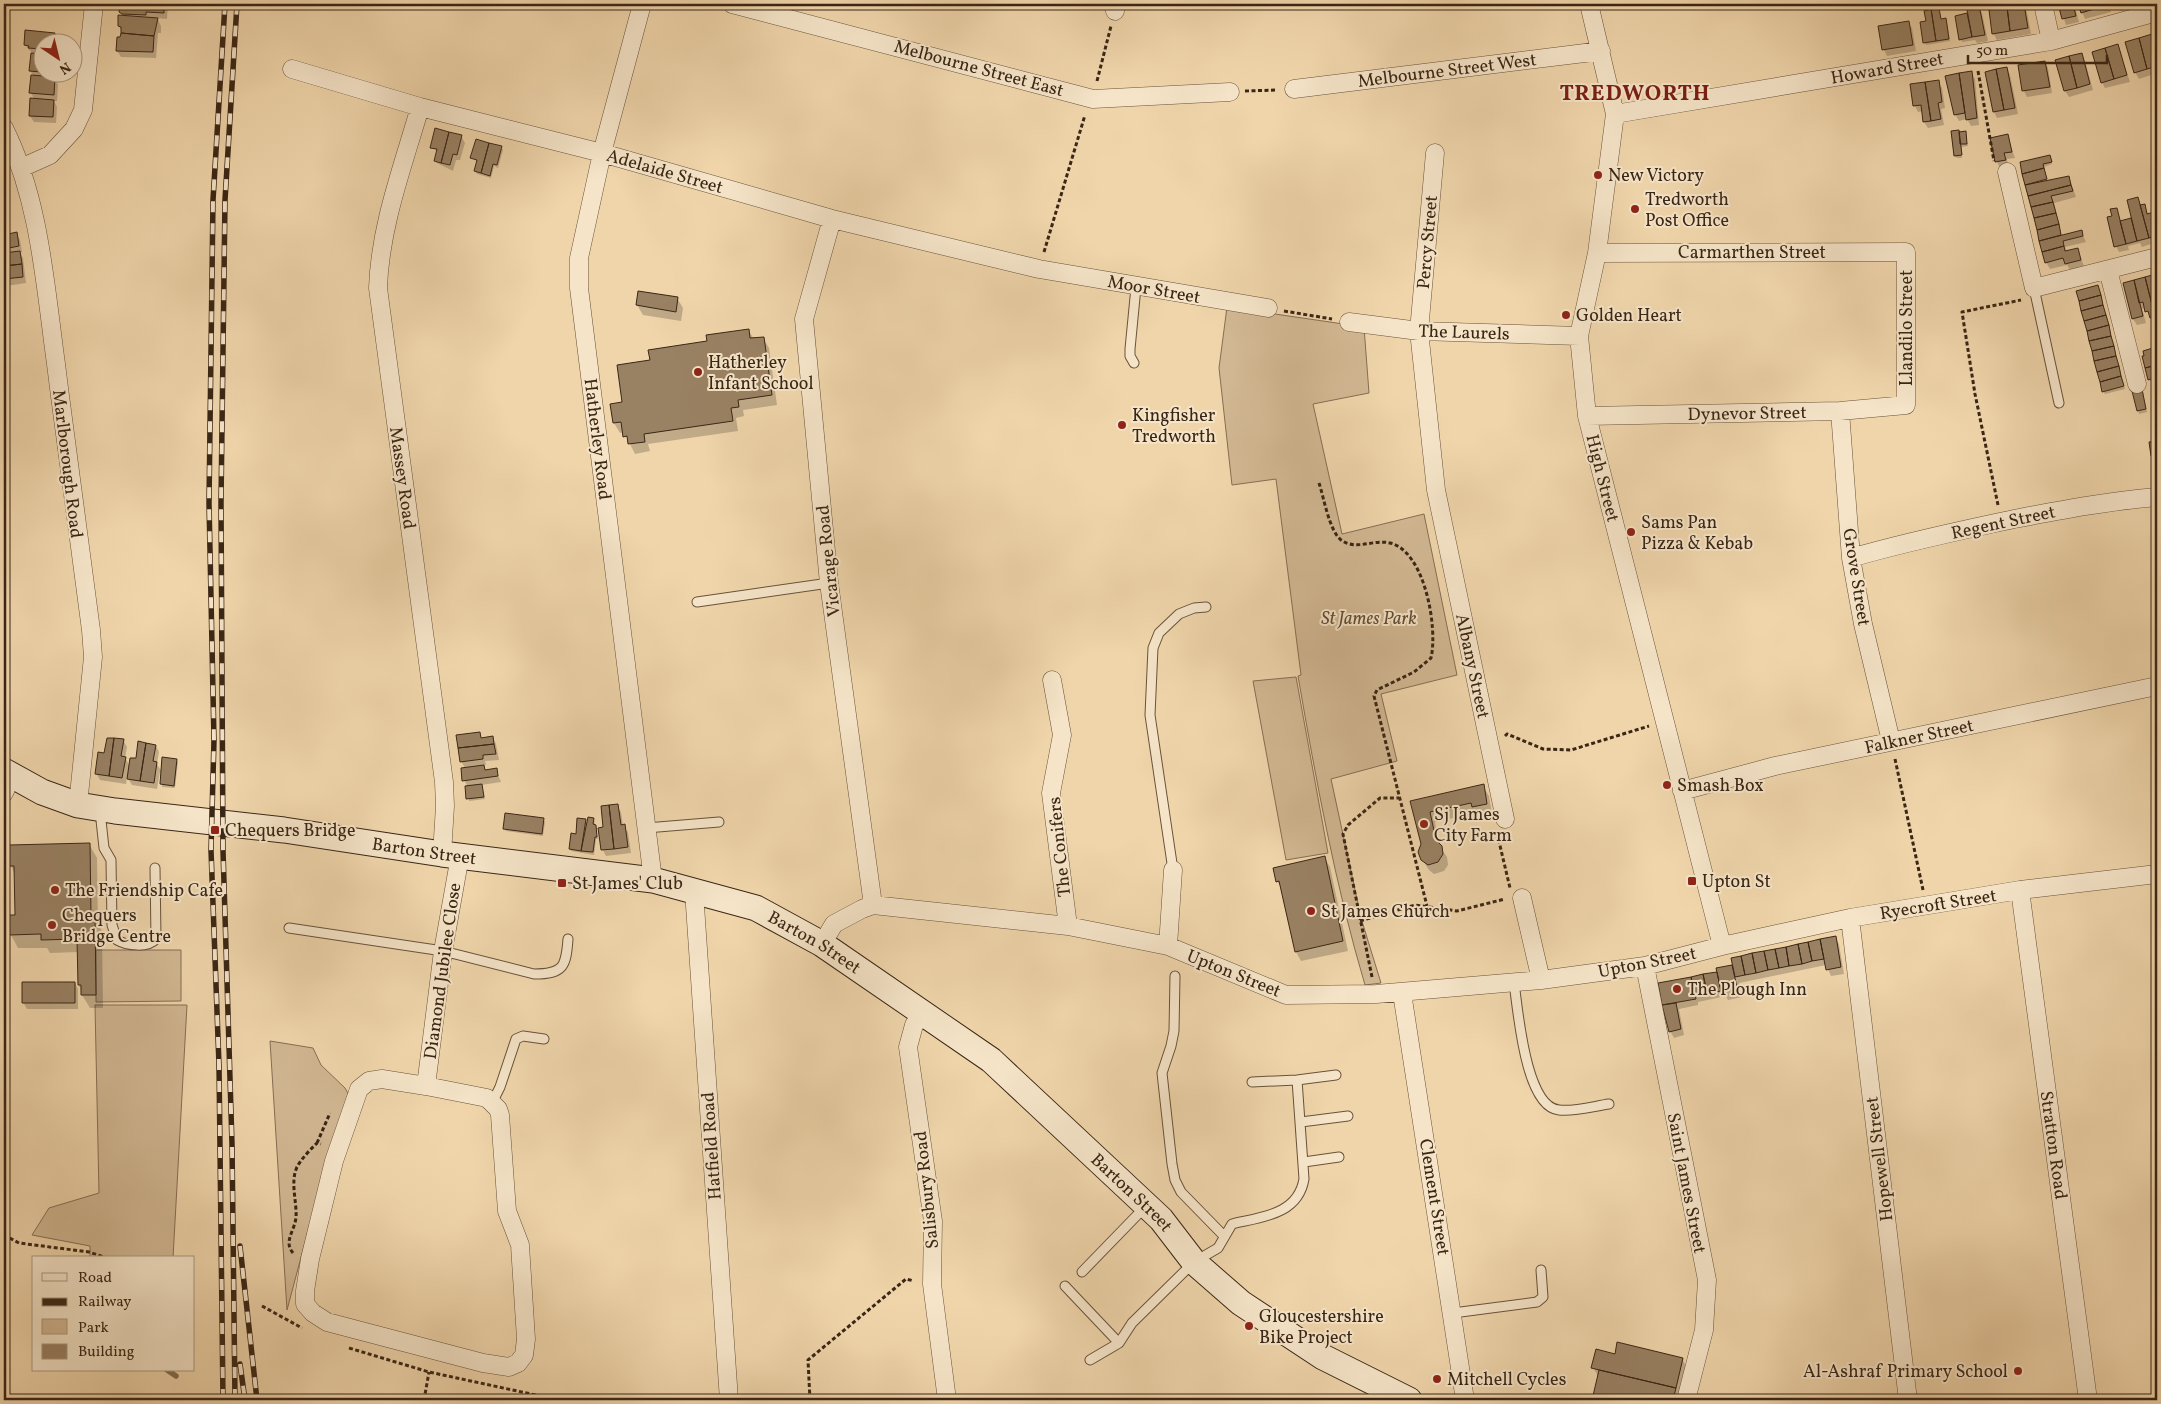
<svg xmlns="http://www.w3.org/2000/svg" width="2161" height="1404" viewBox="0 0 2161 1404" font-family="Vollkorn,serif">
<rect width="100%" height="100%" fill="#f0d5ab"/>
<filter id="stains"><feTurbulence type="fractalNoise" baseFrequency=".004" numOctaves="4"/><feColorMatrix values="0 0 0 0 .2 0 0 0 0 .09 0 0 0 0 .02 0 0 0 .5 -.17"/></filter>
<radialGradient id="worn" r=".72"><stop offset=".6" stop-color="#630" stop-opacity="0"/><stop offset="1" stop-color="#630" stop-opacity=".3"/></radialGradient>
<path fill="#d1b792" stroke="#866e54" d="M1227 307 1364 327 1369 393 1313 404 1342 534 1424 514 1457 675 1381 694 1397 761 1331 779 1361 918 1381 983 1365 985C1335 884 1316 780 1298 676L1301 675 1276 479 1232 485 1219 368Z
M1296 677 1328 853 1286 860 1253 681Z
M96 950H181V1001L96 1002Z
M95 1005H187L173 1258H90V1246L32 1235 49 1208 99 1193Z
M270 1041 313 1048 321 1065 345 1088 350 1097 328 1156 287 1310Z"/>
<path fill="#0003" d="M121 4H168L167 19 157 18 161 26V33H158L156 58 121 57 117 51 121 39 122 32 119 26 123 17 120 12Z
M1967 4H1976L1982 13 1988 41 1977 43 1975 40 1962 42 1961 39 1956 17 1969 14Z
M2059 4H2074L2079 22 2066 25Z
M2079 4H2109L2111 12 2085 19Z
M2117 4H2145L2121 11Z
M2024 6 2027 12 2031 34 1997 40 1993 33Z
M1941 20 1947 22 1950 41 1926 45 1925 43 1927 22Z
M1908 22 1912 28 1916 51 1887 56 1884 50 1879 27Z
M54 34 58 42H42V72H57L55 78 58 85 57 101H54L57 107 56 123 34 122 30 116 35 100 31 93 34 77 30 70 33 54 25 45Z
M2151 36 2157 51V73L2139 79 2135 72Z
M2118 46 2130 82 2105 88 2102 82Z
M2081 54 2085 61 2093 90 2069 97 2065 91Z
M2045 62 2048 68 2052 93 2027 97 2024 91Z
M2007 68 2010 75 2018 114 1997 118 1994 112Z
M1971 73 1975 79 1979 125 1971 126 1967 119 1959 121 1955 114Z
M1938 81 1942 88 1945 108 1941 109 1944 125 1928 128 1924 122 1923 111 1918 112 1915 106 1912 86Z
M1965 133 1968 146 1961 147 1962 158H1957L1955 156Z
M461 136 465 143 460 160H456L453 171 437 163 435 161 437 151 432 148Z
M2007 136 2015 158 2007 159 2008 166 2000 168 1997 162 1992 139Z
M501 147 503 150 498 168 494 166 491 178 477 174 475 171 478 162 472 158Z
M2050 156 2052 164 2044 167 2048 182 2069 177 2076 197 2054 203 2062 236 2081 231 2086 242 2065 247 2067 252 2077 249 2084 266 2070 270 2067 265 2050 269 2046 262 2021 163Z
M2138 199 2142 206 2146 208 2148 215 2156 213 2154 205H2157V239L2150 240 2151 244 2142 247 2140 243 2128 246 2129 250 2119 252 2116 246 2113 217 2116 209 2121 222 2131 220 2134 224Z
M4 221 5 224 8 232 4 233Z
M17 234 20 240 22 252 20 253 23 258 26 283 6 286 4 282V236Z
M2157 275V315L2150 318 2146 308 2142 309 2146 323 2137 325 2133 319 2124 284Z
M2099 289 2125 389 2105 394 2103 391Z
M639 292 677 298 683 308 681 321 643 315 637 305Z
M2156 318 2157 324H2155L2152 319Z
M748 330 754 339 763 338 769 348 777 405 743 410 744 416 736 418 738 431 648 444 650 451 635 454 624 432 620 433 614 423 611 405 623 403 651 361Z
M2155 349 2157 353V380L2151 382 2149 379Z
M2134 392 2143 393 2147 412 2139 414Z
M2156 442 2157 444 2156 462 2153 456 2150 443Z
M479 734 482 739 493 738 496 744 499 760 485 761 486 765H483L486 771 496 770 501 782 481 785 485 799 469 801 468 787 464 780 465 768 461 761Z
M123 740 127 747 125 758 130 766 156 746 159 752 157 764 162 772 176 760 178 762 175 788 162 787V772H160L157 789 132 785 127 777 126 784 100 780 96 773 105 754Z
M1483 786 1489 796 1492 814 1479 817 1476 813 1435 822 1439 846 1447 857 1448 865 1444 871 1434 874 1429 870 1422 859 1423 844 1411 802Z
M617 806 621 812 623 826 628 832 631 853 606 856 603 850Z
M543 819 545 822 543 836 506 831 505 828Z
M594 819 598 839H596L594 855 571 851 570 848 585 820 588 825Z
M89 844 97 858 98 925 102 931 103 1008H90L82 995 79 985 78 952 50 953 47 948H18L11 935 16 916 15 874 11 866Z
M1324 857 1330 867 1348 951 1301 961 1296 952 1283 890 1277 881Z
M1835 937 1839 944 1844 974 1831 976 1826 965 1739 983 1742 997 1728 1000 1726 996 1698 1002V1005L1679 1009 1684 1035 1674 1038 1670 1031 1660 984 1719 978 1718 969Z
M75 983 78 989V1009H27L23 1002Z
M1616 1355 1682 1359 1688 1369 1680 1400H1593L1599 1378 1593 1367Z"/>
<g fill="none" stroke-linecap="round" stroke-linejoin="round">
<path stroke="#826c50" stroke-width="5.5" d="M167 1370 176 1376"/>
</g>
<path fill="#998163" stroke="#3a2615" d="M120 4H164V13L146 12V15L122 14 119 12Z
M1966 4 1979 5 1985 35 1972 37Z
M2024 4 2028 28 2010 31 2007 7Z
M2058 4H2073L2076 16 2062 19Z
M2078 4H2093L2094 9 2081 13Z
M2093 4H2108V5L2094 9Z
M2007 7 2010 31 1992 34 1989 10Z
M1939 8 1941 19 1946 18 1949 39 1936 41 1931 9Z
M1931 9 1936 41 1923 43 1920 22 1926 21 1924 11Z
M1967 13 1972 37 1959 40 1955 16Z
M118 15 158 18 154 36 121 33V27L118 26Z
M1909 21 1913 45 1882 50 1878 26Z
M25 30 55 33 54 42H42V49L28 48 29 46 24 45Z
M121 33 154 36 153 52 116 51 117 37H120Z
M2152 34 2157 55V66L2147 69 2139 38Z
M2139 38 2147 69 2134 73 2125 42Z
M2118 44 2127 75 2114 79 2105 48Z
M2105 48 2114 79 2101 83 2092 52Z
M31 53 42 54V72L29 71Z
M2082 53 2090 84 2077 88 2069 56Z
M2069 56 2077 88 2064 91 2055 60Z
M2045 61 2050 87 2022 91 2018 65Z
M2007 67 2015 108 2004 110 1996 69Z
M1996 69 2004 110 1993 112 1985 72Z
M1972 71 1977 118 1966 120 1959 73Z
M1959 73 1965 113 1954 115 1945 76Z
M31 75 55 77 54 95 29 93Z
M1939 80 1942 102 1938 103 1941 119 1931 121 1925 82Z
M1925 82 1931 121 1923 122 1921 105 1913 106 1910 84Z
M30 98 54 100 53 117 29 116Z
M435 128 449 132 441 163 434 161 437 149 430 148Z
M1959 130 1962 155 1954 156 1951 131Z
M1966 131 1967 144H1960L1959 132Z
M449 132 462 135 457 155 453 154 450 165 441 163Z
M2008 134 2012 152 2004 153 2006 160 1995 162 1990 138Z
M476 139 489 143 481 173 474 171 477 160 470 158Z
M489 143 502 146 497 165 493 164 490 176 481 173Z
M2050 155 2052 162 2043 164 2044 168 2022 174 2020 162Z
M2044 168 2047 179 2025 185 2022 174Z
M2069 176 2071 185 2028 196 2025 185Z
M2071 185 2073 191 2051 196 2053 202 2031 207 2028 196Z
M2138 197 2149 238 2137 241 2127 200Z
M2053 202 2056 213 2034 218 2031 207Z
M2157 203V224L2152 204Z
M2145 204 2147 214 2154 212 2157 224V235L2149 238 2140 205Z
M2117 208 2126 244 2114 247 2107 217 2112 216 2110 209Z
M2056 213 2059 224 2037 230 2034 218Z
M2131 218 2137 241 2126 244 2120 221Z
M2059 224 2061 235 2039 241 2037 230Z
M2082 230 2083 236 2063 241 2064 246 2042 252 2039 241Z
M17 232 19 246 4 249V235Z
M2064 246 2065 251 2078 248 2081 260 2065 264 2063 258 2045 263 2042 252Z
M20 251 22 264 4 266V253Z
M22 264 23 277 4 279V266Z
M2156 274 2157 312H2154L2145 277Z
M2145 277 2155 317 2150 318 2148 311 2145 312 2143 302 2139 303 2134 280Z
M2134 280 2143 316 2132 319 2123 283Z
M2098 285 2101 295 2079 301 2076 291Z
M638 291 678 297 676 312 636 305Z
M2101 295 2103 305 2081 311 2079 301Z
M2103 305 2106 315 2084 321 2081 311Z
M2106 315 2109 325 2087 331 2084 321Z
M2109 325 2111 336 2089 341 2087 331Z
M749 329 750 338 764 337 772 395 738 400 739 407 731 408 733 421 644 434 645 442 628 444 627 436 623 437 621 422 613 423 610 404 622 402 617 365 650 360 648 350 707 341 706 335Z
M2111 336 2114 346 2092 351 2089 341Z
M2114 346 2116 356 2094 361 2092 351Z
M2156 347 2157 365 2145 368 2142 356H2144L2143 351Z
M2116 356 2119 366 2097 372 2094 361Z
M2157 365V377L2148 380 2145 368Z
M2119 366 2121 376 2100 382 2097 372Z
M2121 376 2124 386 2102 392 2100 382Z
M2142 389 2146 409 2137 411 2132 391Z
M2157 441V455L2151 456 2149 442Z
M480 732 481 738 493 736 494 744 458 748 456 735Z
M107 738H114L109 776 95 774 98 752 104 753Z
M114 738 124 739 121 756 126 757 122 778 109 776Z
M138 741 146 743 140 781 127 779 130 758H136Z
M146 743 156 745 153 761 157 762 154 783 140 781Z
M494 744 496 754 483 755V759L460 762 458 748Z
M162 757 177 759 174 786 160 784Z
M484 765 485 770 497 768 498 776 462 781 461 768Z
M482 784 484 797 466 799 465 786Z
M1484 784 1487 804 1472 807 1471 803 1430 812 1436 840 1442 846 1443 854 1438 862 1428 865 1421 860 1418 852 1421 844 1410 801Z
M618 804 621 825 625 824 628 847 614 849 609 805Z
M609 805 614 849 601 850 598 828 603 827 601 806Z
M505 813 544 818 542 834 503 829Z
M588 817 594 818 593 824 596 825 597 837H595L593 852 581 851Z
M577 818 586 819 581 851 569 849 571 833 576 834Z
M90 843 91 916H95L96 995H81V985H78L77 939 41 940V934L9 935V915H15L14 866H9V845Z
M1325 856 1343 941 1295 952 1279 881 1276 882 1273 868Z
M1836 936 1841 967 1826 970 1820 939Z
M1820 939 1824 959 1812 961 1808 942Z
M1808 942 1812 961 1802 964 1798 944Z
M1798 944 1802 964 1789 966 1786 947Z
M1786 947 1789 966 1779 968 1775 949Z
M1775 949 1779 968 1768 970 1764 951Z
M1764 951 1768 970 1756 973 1752 953Z
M1752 953 1756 973 1745 975 1741 956Z
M1741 956 1745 975 1735 977 1731 958Z
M1732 965 1737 987 1721 991 1716 968Z
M1717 972 1721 991 1707 993 1703 974Z
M1703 974 1707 993 1695 995 1691 977Z
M1691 977 1696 999 1662 1005 1658 983Z
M22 982H75V1003H22Z
M1676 1003 1681 1029 1669 1032 1662 1005Z
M1617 1342 1683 1358 1676 1388 1591 1368 1596 1349 1615 1354Z
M1599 1370 1676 1388 1673 1400H1592Z"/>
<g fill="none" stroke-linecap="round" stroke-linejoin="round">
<defs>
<path id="lane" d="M2034 288 2059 403
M1134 363 1130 356V349L1136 287
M697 602 829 583
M100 811 104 848 111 860 112 925 117 940C127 946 148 948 156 939L155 868
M646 828 719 822
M1173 870 1150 715 1153 648 1159 633 1179 614 1194 608 1206 607
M289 928 443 951 534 974C564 974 566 966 568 939
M1175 976 1174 1031 1171 1046 1162 1073 1172 1164 1175 1180 1181 1192 1224 1236
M1514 983C1518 1009 1525 1107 1559 1110 1573 1112 1595 1106 1609 1104
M1252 1082 1297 1080 1336 1075
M492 1103 500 1087 516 1039 523 1036 544 1039
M1301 1122 1348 1116
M1304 1162 1339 1157
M1082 1272 1146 1206
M1065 1286 1119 1343
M1453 1313 1537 1302 1543 1297 1541 1270
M1090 1360 1119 1343 1132 1323 1194 1262 1218 1248 1232 1224C1261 1217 1298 1215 1304 1179L1297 1080"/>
<path id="street" d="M642 4 602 153 579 258V288L653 880
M732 4 1093 99 1230 92
M1113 4 1115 11
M1589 4 1615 114 1597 253 1579 336 1587 416 1722 946
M2043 4 2051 41
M292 69 420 107 602 153 832 219 1039 269 1268 308
M1294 89 1601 51
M420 107C403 166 380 226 378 288L444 782 445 806 442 854
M1615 114 2051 41 2157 12
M4 128C40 200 45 285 56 364 67 453 79 542 91 630L93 657 78 805
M1435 153 1419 331 1436 490 1505 819
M21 168 50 155 74 129 83 110 94 4
M2007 172 2034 288 2157 257
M832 219 804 319 829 583 873 905
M2108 270 2137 384
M1349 322 1419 331 1579 336
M1840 411 1851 558 1863 624 1891 741
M1587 416 1840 411 1906 405V252L1597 253
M1851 558C1905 542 1959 531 2014 519 2062 510 2109 501 2157 497
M1052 680 1062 735 1051 793 1068 926
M1682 791 1775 766 2157 686
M4 793 11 777
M2020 890 2088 1400
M694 891 729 1400
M1522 898 1541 980
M1850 918 1908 1400
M822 944 834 924 862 909 873 905 1068 926 1168 946 1286 995 1376 994 1541 980 1645 966 1722 946 1850 918 2020 890 2157 874
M1168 946 1173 870
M1645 966 1707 1280 1704 1330 1686 1400
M1402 993 1465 1400
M923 1013 914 1025 908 1047 933 1221 932 1284 947 1400
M426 1086 382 1079 369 1081 359 1089 334 1161 310 1259 305 1291V1304L313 1313 327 1322 483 1363 509 1367 518 1363 524 1355 526 1339 520 1245 507 1211 500 1115 498 1109 487 1098 426 1086 443 951 460 856"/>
<g id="secondary">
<path id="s1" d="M4 771 42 792 78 805 115 811 284 830 442 854 653 880 756 908 822 944 991 1060 1161 1219 1194 1262 1241 1303 1323 1357 1409 1400"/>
</g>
</defs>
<use href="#lane" stroke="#68523a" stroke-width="11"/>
<use href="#street" stroke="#68523a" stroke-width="19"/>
<use href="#secondary" stroke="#3a2615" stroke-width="27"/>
<path stroke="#3a2615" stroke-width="3" stroke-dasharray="4 2.5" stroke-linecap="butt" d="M1978 71 1994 161
M1097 81 1111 26
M1245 91 1277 90
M1044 252 1085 115
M1284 311 1332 319
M1319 483C1324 498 1329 530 1341 540 1356 551 1373 539 1390 543 1425 551 1438 628 1431 658L1414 672 1377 690 1374 696 1427 906
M1998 505 1975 394 1962 312 2021 300
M1505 736 1507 734 1543 749 1571 750 1649 726
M1895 759 1923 890
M1497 833 1510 888
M1360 921 1415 905 1457 911 1505 899
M1372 977 1343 834 1348 825 1380 798H1399
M317 1143 330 1113
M4 1235 19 1243 89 1252 107 1258
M293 1253C283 1241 295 1231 296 1217 297 1202 290 1182 297 1167 302 1158 310 1150 317 1143L321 1144
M262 1306 302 1328
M349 1348 429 1372 559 1400
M424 1400 429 1372
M810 1400 808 1360 906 1279 914 1281"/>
<use href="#lane" stroke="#f5e4c8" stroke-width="9"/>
<use href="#street" stroke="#f5e4c8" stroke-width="18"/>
<use href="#secondary" stroke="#f5e4c8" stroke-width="25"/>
<defs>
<path id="rail" d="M240 1246 257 1400
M240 1364 245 1400
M223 1400 219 1065 211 850 214 740 209 503 213 200 225 4
M235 1400 232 1144 223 850 221 503 225 200 237 4"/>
</defs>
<use href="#rail" stroke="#3a2615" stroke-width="5.5"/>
<use href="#rail" stroke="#f5e4c8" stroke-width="4" stroke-dasharray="11" stroke-linecap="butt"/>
</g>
<g fill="#8f2418" stroke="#f5e4c8" stroke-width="2">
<circle cx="1598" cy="175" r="5"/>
<circle cx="1635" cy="209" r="5"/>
<circle cx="1566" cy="315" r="5"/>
<circle cx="698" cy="372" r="5"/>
<circle cx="1122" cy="425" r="5"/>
<circle cx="1631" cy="532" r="5"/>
<circle cx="1667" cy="785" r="5"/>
<circle cx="1424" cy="824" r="5"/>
<rect x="210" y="825" width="10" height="10" rx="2.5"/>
<rect x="1687" y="876" width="10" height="10" rx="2.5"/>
<rect x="557" y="878" width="10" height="10" rx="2.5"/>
<circle cx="55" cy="890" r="5"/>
<circle cx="1311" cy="911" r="5"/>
<circle cx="52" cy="925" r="5"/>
<circle cx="1677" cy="989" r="5"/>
<circle cx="1249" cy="1326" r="5"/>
<circle cx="2018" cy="1371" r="5"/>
<circle cx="1437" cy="1379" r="5"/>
</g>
<g text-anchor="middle" stroke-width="4" stroke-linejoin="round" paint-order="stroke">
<g font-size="18" fill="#3a2615" stroke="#f5e4c8">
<text transform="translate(979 68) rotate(15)" y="6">Melbourne Street East</text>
<text transform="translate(1887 68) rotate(-10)" y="6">Howard Street</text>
<text transform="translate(1447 70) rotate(-7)" y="6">Melbourne Street West</text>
<text transform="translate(665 171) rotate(16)" y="6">Adelaide Street</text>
<text transform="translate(1427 242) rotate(-85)" y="6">Percy Street</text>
<text x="1752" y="258">Carmarthen Street</text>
<text transform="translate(1154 289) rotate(10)" y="6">Moor Street</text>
<text transform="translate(1906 328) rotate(-90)" y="6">Llandilo Street</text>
<text transform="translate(1464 332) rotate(2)" y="6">The Laurels</text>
<text transform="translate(1747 413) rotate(-1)" y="6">Dynevor Street</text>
<text transform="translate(598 439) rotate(83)" y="6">Hatherley Road</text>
<text transform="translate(68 464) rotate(83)" y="6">Marlborough Road</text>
<text transform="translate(403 478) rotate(82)" y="6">Massey Road</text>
<text transform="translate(1603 478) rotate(76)" y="6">High Street</text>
<text transform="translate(2003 522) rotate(-12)" y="6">Regent Street</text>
<text transform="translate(828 561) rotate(-96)" y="6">Vicarage Road</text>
<text transform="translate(1857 577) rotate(81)" y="6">Grove Street</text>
<text transform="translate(1473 666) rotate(78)" y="6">Albany Street</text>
<text transform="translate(1919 736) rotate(-12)" y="6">Falkner Street</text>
<text transform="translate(1059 847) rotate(-96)" y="6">The Conifers</text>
<text dy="6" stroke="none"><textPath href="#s1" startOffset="431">Barton Street</textPath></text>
<text transform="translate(1938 904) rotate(-9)" y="6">Ryecroft Street</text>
<text dy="6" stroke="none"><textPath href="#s1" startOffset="836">Barton Street</textPath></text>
<text transform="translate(1647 962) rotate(-11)" y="6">Upton Street</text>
<text transform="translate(442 971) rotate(-82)" y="6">Diamond Jubilee Close</text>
<text transform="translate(1234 973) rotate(22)" y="6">Upton Street</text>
<text transform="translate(2054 1145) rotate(82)" y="6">Stratton Road</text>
<text transform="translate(711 1146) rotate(-94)" y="6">Hatfield Road</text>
<text transform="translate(1879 1159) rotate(-97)" y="6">Hopewell Street</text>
<text transform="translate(1687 1183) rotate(79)" y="6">Saint James Street</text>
<text transform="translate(926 1190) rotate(-96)" y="6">Salisbury Road</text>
<text dy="6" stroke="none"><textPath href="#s1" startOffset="1242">Barton Street</textPath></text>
<text transform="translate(1435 1197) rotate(81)" y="6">Clement Street</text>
</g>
<g font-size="18" fill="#3a2615" stroke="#f5e4c8" text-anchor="start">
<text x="1608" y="181">New Victory</text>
<text x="1645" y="205">Tredworth<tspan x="1645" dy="21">Post Office</tspan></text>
<text x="1576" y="321">Golden Heart</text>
<text x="708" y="368">Hatherley<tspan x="708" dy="21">Infant School</tspan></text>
<text x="1132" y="421">Kingfisher<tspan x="1132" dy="21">Tredworth</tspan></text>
<text x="1641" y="528">Sams Pan<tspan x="1641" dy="21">Pizza &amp; Kebab</tspan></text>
<text x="1677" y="791">Smash Box</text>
<text x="1434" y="820">Sj James<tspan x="1434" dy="21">City Farm</tspan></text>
<text x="225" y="836">Chequers Bridge</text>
<text x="1702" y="887">Upton St</text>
<text x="572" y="889">St James' Club</text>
<text x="65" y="896">The Friendship Cafe</text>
<text x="1321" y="917">St James Church</text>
<text x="62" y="921">Chequers<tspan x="62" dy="21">Bridge Centre</tspan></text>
<text x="1687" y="995">The Plough Inn</text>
<text x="1259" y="1322">Gloucestershire<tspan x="1259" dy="21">Bike Project</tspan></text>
<text x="2008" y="1377" text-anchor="end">Al-Ashraf Primary School</text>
<text x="1447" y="1385">Mitchell Cycles</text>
</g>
<g font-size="18" font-style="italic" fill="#604a34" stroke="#f5e4c8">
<text x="1369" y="624">St James Park</text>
</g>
<g font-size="22" font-weight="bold" letter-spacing="1" fill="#7a1f14" stroke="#f5e4c8">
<text x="1635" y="100">TREDWORTH</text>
</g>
</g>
<rect width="2161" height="1404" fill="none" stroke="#f0d5ab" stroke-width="20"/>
<rect x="5" y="5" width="2151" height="1394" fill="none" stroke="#3a2615" stroke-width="2.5"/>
<rect x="10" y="10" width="2141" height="1384" fill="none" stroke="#3a2615"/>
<rect x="32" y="1256" width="162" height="115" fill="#f5e4c8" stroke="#aa9880"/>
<rect x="42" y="1273" width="25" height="8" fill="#f5e4c8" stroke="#aa9880"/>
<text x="78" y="1282" font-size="15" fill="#3a2615">Road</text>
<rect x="42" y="1298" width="25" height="8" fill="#3a2615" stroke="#aa9880"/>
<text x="78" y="1306" font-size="15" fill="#3a2615">Railway</text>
<rect x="42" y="1319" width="25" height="15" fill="#d1b792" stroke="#aa9880"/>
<text x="78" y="1332" font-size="15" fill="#3a2615">Park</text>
<rect x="42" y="1344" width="25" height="15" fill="#998163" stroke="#aa9880"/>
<text x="78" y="1356" font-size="15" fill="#3a2615">Building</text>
<g transform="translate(58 58) rotate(145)"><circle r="24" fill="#f5e4c8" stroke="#aa9880"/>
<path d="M0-4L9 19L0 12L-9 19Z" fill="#8f2418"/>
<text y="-8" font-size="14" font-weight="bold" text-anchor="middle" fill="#3a2615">N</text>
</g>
<path d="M1968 55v8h139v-8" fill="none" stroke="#3a2615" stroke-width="2.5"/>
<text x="1976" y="55" font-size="15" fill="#3a2615" stroke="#f5e4c8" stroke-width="4" paint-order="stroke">50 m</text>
<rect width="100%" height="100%" filter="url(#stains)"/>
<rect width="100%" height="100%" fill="url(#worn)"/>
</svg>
